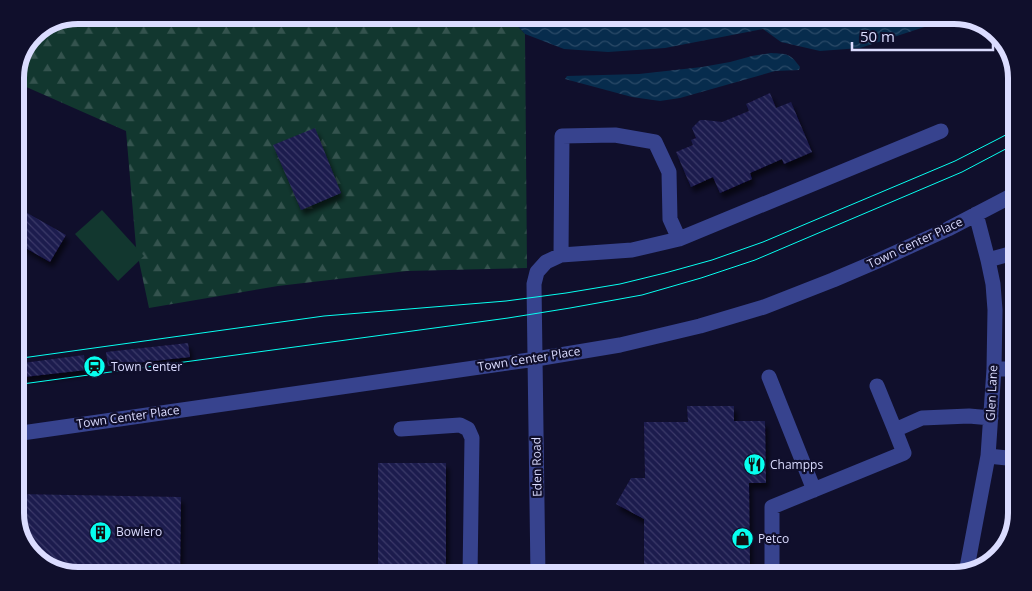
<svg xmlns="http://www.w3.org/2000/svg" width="1032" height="591" viewBox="0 0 1032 591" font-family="'Open Sans',sans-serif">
<defs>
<pattern id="forest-firs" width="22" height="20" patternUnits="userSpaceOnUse" patternTransform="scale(1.25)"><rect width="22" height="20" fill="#12372f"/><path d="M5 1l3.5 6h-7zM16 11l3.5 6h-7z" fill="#34534e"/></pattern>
<pattern id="water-waves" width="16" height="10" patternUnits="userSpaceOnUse" patternTransform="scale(1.25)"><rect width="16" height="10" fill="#072c4d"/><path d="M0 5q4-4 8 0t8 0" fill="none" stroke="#2b4a68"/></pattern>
<pattern id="building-back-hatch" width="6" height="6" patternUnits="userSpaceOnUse" patternTransform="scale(1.25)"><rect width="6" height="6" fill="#1c1a4e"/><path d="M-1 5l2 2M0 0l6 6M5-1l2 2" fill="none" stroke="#3c3b69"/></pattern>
<filter id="shadow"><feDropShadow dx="3" dy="5.5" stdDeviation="2.5" flood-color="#0009"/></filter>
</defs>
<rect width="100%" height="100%" fill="#100f2c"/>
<path fill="url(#forest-firs)" d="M78 15H507L525 34 527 268 407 271 278 286 149 308 136 247 126 131 15 82V74L34 33Z"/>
<path fill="#12372f" d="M102 210 144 256 118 281 75 234Z"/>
<path fill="url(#water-waves)" d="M508 15H954L956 16 946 20 860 48 820 51 781 42 763 29 665 48 608 52 564 49 525 34Z
M771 53C787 54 790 53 800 67L799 70 775 71 680 98 660 101 632 97 565 79 567 76 639 74 702 67 730 62 752 56Z"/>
<path fill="url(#building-back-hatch)" filter="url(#shadow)" d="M770 93 776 108 791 102 812 152 784 164 782 159 750 173 752 179 720 193 713 177 691 187 676 152 693 145 691 140 696 138 692 128 700 120H705L722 122 749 111 746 104Z
M315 128 341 193 301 210 273 145Z
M15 206 66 235 50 262 15 242Z
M188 343 190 357 108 366 106 352Z
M84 355 86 370 15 378V364Z
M687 406H734V421H765L766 483H749L750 576H644V519L616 504 631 478H645L644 422H688Z
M378 463H446V576H378Z
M15 494 181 497 180 576H78L47 568 25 548 15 517Z"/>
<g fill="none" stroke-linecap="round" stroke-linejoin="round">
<path stroke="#37438e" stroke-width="15" d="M679 239 670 219 669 172 655 142 615 135 562 136 561 255 632 250 679 239 941 131
M988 260 1017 252
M994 369H1017
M769 377 814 490
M877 386 895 430
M401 429 460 425 468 429 472 438 470 576
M15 434 536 359 620 345 700 326 764 307 833 280 882 259 948 229 1017 193
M988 456 1017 459
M966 573 988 456 994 369 995 310 993 284 988 260 976 214
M538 576 534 284 537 272 546 262 561 255
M772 576V507L904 453 895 430 922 418 969 416 991 418"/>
<path stroke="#07ffef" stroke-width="1" d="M15 359 324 316 506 301 566 293 620 284 665 273 712 260 763 242 955 161 998 139 1017 129
M15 385 508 318 570 308 642 295 701 278 755 260 962 172 1017 143"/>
</g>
<defs>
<symbol id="station-disc" viewBox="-11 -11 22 22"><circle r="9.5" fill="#07ffef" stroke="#100f2c"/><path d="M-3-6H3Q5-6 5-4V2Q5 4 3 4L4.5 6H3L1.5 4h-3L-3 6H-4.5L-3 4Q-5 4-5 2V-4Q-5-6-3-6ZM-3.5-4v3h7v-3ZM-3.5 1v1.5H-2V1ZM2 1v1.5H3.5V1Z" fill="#111"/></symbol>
<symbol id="restaurant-disc" viewBox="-11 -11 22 22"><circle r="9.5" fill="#07ffef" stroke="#100f2c"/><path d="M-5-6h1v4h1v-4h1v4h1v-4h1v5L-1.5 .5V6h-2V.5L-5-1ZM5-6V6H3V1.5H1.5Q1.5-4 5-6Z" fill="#111"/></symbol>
<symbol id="building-disc" viewBox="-11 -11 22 22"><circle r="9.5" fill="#07ffef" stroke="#100f2c"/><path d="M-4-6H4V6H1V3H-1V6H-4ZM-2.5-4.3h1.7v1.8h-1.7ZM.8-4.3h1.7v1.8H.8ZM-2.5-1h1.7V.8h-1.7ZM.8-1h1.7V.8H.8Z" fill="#111"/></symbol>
<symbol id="shop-disc" viewBox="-11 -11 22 22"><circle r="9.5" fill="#07ffef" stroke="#100f2c"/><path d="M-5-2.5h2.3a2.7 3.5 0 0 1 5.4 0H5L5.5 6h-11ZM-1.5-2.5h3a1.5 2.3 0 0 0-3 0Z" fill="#111"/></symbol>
</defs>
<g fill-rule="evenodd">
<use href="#station-disc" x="82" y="354" width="25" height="25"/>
<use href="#restaurant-disc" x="742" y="452" width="25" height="25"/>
<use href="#building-disc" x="88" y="520" width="25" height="25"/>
<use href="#shop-disc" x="730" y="526" width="25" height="25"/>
</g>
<g text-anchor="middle" stroke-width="4.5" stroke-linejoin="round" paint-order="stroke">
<g font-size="12" fill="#dbdcff" stroke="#100f2c">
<text transform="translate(915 243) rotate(-25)" y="4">Town Center Place</text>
<text transform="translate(529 359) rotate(-9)" y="4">Town Center Place</text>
<text transform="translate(992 393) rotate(-87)" y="4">Glen Lane</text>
<text transform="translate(128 417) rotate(-8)" y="4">Town Center Place</text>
<text transform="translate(537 467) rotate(-91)" y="4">Eden Road</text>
</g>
<g font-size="12" fill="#dbdcff" stroke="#100f2c" text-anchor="start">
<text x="111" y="371">Town Center</text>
<text x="770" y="469">Champps</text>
<text x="116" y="536">Bowlero</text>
<text x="758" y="543">Petco</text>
</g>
</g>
<path d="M0 0H1032V591H0ZM78 24H954A54 54 0 0 1 1008 78V513A54 54 0 0 1 954 567H78A54 54 0 0 1 24 513V78A54 54 0 0 1 78 24Z" fill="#100f2c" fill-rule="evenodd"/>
<path fill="none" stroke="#dbdcff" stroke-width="6" d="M78 24H954A54 54 0 0 1 1008 78V513A54 54 0 0 1 954 567H78A54 54 0 0 1 24 513V78A54 54 0 0 1 78 24Z"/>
<path d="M852 42v8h141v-8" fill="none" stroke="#dbdcff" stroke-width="2.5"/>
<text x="860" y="42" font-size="15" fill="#dbdcff" stroke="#100f2c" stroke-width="4" paint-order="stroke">50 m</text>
</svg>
